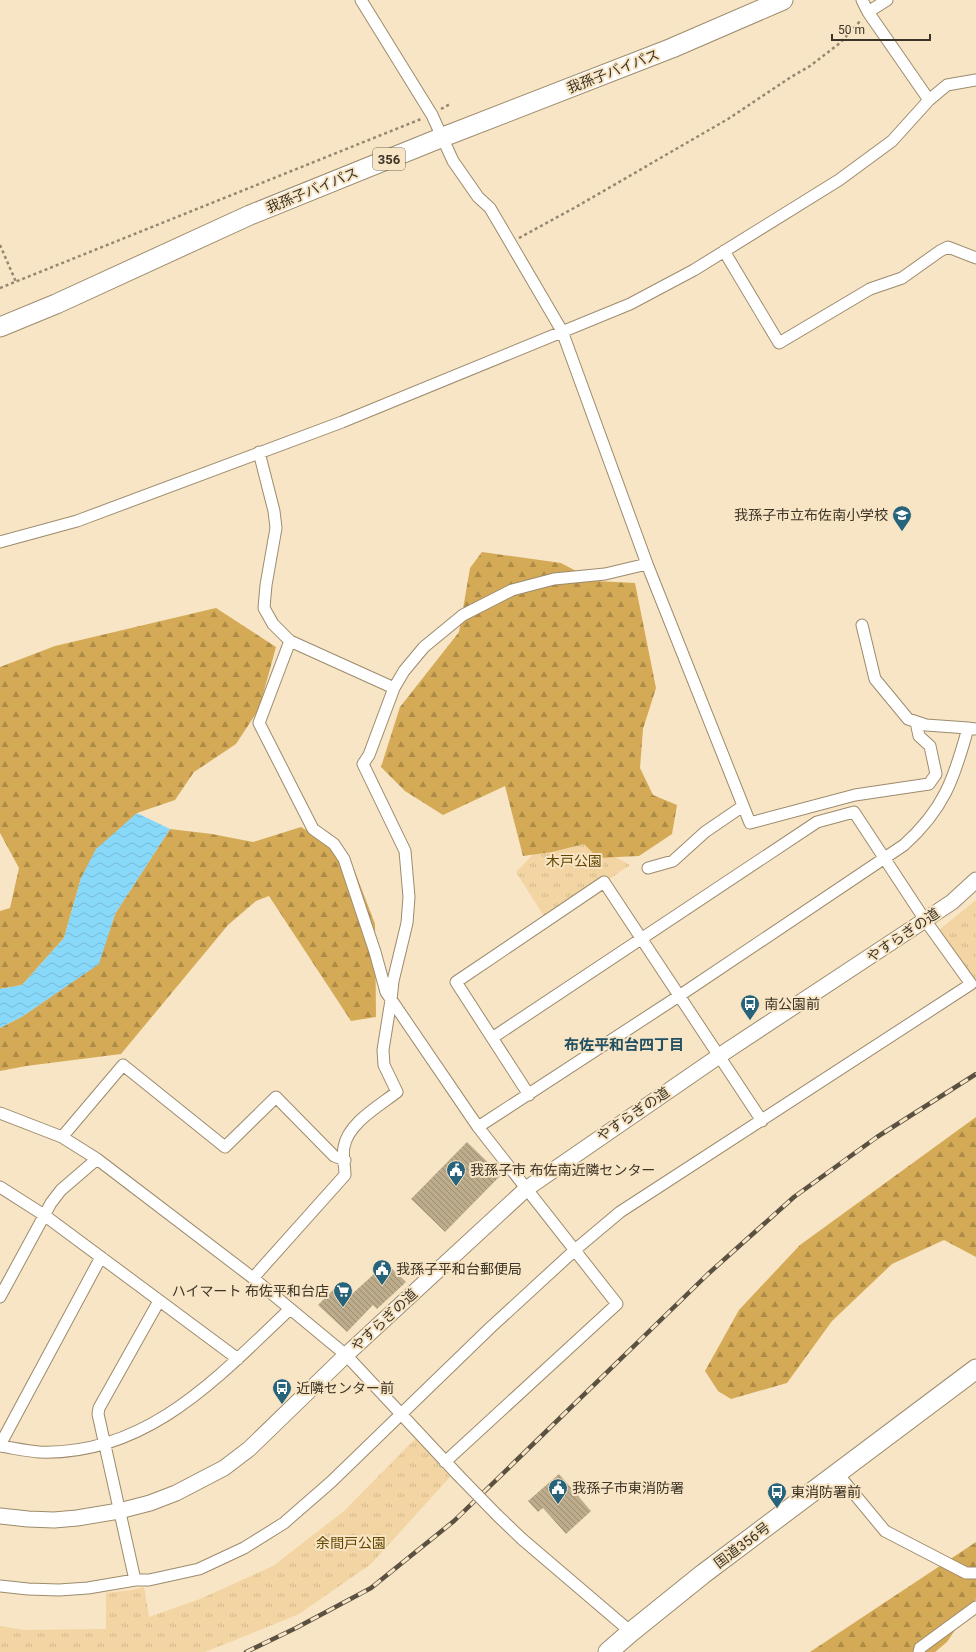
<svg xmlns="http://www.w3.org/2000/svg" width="976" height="1652" viewBox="0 0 976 1652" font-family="Roboto,'Noto Sans JP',sans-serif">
<defs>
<pattern id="grass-tufts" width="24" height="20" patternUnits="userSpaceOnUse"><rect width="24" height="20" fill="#f2d5a2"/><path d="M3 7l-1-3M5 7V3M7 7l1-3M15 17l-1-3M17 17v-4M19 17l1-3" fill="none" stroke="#d0b78c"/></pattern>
<pattern id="forest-firs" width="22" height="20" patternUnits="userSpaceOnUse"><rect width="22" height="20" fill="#d4aa56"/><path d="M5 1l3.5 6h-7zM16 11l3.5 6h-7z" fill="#ad8b47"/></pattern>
<pattern id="water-waves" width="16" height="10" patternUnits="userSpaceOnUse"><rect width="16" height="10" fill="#88d8f9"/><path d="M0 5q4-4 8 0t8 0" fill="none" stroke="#76bad5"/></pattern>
<pattern id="building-back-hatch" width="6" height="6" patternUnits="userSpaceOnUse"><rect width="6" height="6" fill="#bdac8c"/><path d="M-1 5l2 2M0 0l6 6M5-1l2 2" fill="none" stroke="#9b8d72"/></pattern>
</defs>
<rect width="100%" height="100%" fill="#f8e5c5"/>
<path fill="url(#grass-tufts)" d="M587 799 607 852 630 865 547 921 516 872Z
M976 900V982L939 930Z
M416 1438 450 1477 371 1564 299 1614 205 1652H0V1626L24 1630 106 1629V1593L132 1590 144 1587 149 1617 200 1599 273 1566 344 1511Z"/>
<path fill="url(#forest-firs)" d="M482 552 561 563 595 581 635 583 656 688 643 729 640 768 653 795 677 805 672 834 639 856 598 858 584 844 552 852 523 856 505 786 443 815 405 791 381 767 400 707 459 632 470 568Z
M216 608 276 647 259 709 236 744 194 772 175 800 137 813 81 878 64 938 22 985 0 989V911L10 908 19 868 0 833V667L55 646Z
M301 827 349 856 375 924 376 1017 351 1021 269 896 256 901 228 925 121 1054 26 1066 0 1071V1028L23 1016 98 964 115 914 170 829 212 834 253 842Z
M976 1117V1257L944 1240 892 1264 832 1321 787 1383 731 1399 718 1391 705 1371 739 1310 800 1245Z
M976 1542V1599L947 1642 935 1652H810Z"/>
<path fill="url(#water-waves)" d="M137 813 170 829 115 914 99 964 23 1016 0 1028V989L22 985 64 938 81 878 96 849Z"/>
<path fill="url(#building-back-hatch)" d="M467 1142 501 1175 445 1232 411 1199Z
M386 1263 406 1282 377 1309 373 1305 347 1332 318 1305 340 1283 351 1295Z
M559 1474 591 1511 566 1534 543 1508 538 1512 528 1501Z"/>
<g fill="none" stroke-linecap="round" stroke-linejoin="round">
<defs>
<path id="street" d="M361 0 432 115 453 161 478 197 490 208 562 331 647 564 750 823 855 795 929 784 936 774 930 746 919 736 916 722
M868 12 887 0
M929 100 947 85 976 80
M724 251 779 343 870 289 902 278 940 251 948 247 976 258
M259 452 274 511 276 528 266 585 264 608 273 624 290 641 394 688
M0 542 77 521 342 422 630 304 694 270 839 180 892 141 929 100 868 12 862 0
M862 625 875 679 908 719 926 725 968 728
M290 641 259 723 313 829 334 844 344 859 375 952 386 992 478 1127 617 1304 445 1462
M648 868 673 861 705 832 743 806
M529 1095 456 982 604 882 762 1121
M0 1113 62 1137 97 1159 253 1278 346 1355 458 1475
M478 1127 679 996 904 845C944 809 954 779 968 728L976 729
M62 1137 123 1065 225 1147 276 1097 334 1156 345 1160
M0 1187 44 1215 238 1359
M253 1278 345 1175C345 1166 342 1155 344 1147 348 1123 379 1106 397 1092L384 1065 383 1050 391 1000 393 981 407 923 409 897 405 851 363 764 369 755 394 688 404 671 424 647 463 615 512 590 554 579 605 574 647 564
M0 1297 51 1203 61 1190 97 1159
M0 1445 101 1257
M0 1446C13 1448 26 1451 39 1452 147 1456 218 1377 290 1309
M837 1473 885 1531 966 1573H976
M497 1515 522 1539 631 1632
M135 1580 98 1414 99 1408 159 1301
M0 1586 28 1589 59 1590 88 1588 135 1580H149L199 1569 244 1548 284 1523 331 1482 490 1328 576 1249 620 1212 971 984 925 920 854 812 817 822 492 1038
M919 1652 920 1648 976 1607"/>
<path id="secondary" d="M0 1516 28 1519 54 1520 77 1518 119 1511 150 1503 176 1493 224 1468 249 1449 346 1355 526 1189 719 1056 925 920 952 902 976 880"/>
<path id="highway" d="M0 327 56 304 250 215 443 137 672 48 783 0
M608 1652 631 1632 703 1574 976 1369"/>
</defs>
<use href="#street" stroke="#9c8b6d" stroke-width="13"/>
<use href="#secondary" stroke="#9c8b6d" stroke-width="17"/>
<use href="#highway" stroke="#9c8b6d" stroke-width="21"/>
<path stroke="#958872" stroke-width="2.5" stroke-dasharray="3 3" stroke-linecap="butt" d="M441 109 450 104
M519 238 574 208 728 119 791 77 810 66 840 43 861 20
M0 245 16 282
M0 288 421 119"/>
<use href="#street" stroke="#fff" stroke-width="11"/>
<use href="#secondary" stroke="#fff" stroke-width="15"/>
<use href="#highway" stroke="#fff" stroke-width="19"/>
<defs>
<path id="rail" d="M246 1652 296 1628 371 1588 454 1521 708 1274 794 1197 877 1137 976 1074"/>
</defs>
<use href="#rail" stroke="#5a5141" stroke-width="4.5"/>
<use href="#rail" stroke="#f8e5c5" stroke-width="3" stroke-dasharray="9" stroke-linecap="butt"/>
<defs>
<path id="street-bridge" d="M458 1475 497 1515"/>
</defs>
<use href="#street-bridge" stroke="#9c8b6d" stroke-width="13" stroke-linecap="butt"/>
<use href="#street-bridge" stroke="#fff" stroke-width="11"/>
</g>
<defs>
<symbol id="school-pin" viewBox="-11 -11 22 30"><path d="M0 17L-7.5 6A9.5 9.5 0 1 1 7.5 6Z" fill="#27647b" stroke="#f8e5c5"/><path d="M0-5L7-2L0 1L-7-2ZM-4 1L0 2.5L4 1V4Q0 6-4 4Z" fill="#fff"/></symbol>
<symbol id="bus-pin" viewBox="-11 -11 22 30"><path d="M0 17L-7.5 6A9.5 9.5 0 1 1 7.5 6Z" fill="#27647b" stroke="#f8e5c5"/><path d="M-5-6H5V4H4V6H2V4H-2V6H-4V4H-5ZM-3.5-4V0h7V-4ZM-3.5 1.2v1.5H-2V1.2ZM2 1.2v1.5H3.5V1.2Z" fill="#fff"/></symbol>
<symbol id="civic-pin" viewBox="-11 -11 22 30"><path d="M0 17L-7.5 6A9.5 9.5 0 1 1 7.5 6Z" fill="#27647b" stroke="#f8e5c5"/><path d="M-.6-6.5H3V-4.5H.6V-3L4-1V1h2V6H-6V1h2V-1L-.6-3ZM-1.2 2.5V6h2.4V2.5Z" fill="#fff"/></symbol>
<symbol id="supermarket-pin" viewBox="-11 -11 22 30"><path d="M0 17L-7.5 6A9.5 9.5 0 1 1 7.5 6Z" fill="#27647b" stroke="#f8e5c5"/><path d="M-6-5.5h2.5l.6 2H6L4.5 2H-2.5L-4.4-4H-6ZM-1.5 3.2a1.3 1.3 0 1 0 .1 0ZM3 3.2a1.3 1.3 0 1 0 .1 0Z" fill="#fff"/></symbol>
</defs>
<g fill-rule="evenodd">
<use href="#school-pin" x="891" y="504" width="22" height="30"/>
<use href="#bus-pin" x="739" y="993" width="22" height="30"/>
<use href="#civic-pin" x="445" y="1159" width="22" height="30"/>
<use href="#civic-pin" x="371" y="1258" width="22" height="30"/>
<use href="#supermarket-pin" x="332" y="1280" width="22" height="30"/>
<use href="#bus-pin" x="271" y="1377" width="22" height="30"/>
<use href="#civic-pin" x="547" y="1477" width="22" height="30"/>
<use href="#bus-pin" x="766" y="1481" width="22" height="30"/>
</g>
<g text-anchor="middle" stroke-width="4" stroke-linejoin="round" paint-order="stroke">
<rect fill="#f8e5c5" stroke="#746956" stroke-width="1" x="373" y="148" width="32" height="22" rx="3"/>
<g font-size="13" font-weight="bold" fill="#3b3427">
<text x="389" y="164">356</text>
</g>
<g font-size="14" fill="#3b3427" stroke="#f8e5c5">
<text transform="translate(613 71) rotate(-21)" y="5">我孫子バイパス</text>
<text transform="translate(312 190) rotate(-22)" y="5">我孫子バイパス</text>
<text transform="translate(903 935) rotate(-34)" y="5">やすらぎの道</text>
<text transform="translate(633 1114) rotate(-34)" y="5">やすらぎの道</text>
<text transform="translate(384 1320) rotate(-43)" y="5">やすらぎの道</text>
<text transform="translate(742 1545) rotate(-37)" y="5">国道356号</text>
</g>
<g font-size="14" fill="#3b3427" stroke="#f8e5c5" text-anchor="start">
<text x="888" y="520" text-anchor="end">我孫子市立布佐南小学校</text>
<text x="764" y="1009">南公園前</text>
<text x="470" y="1175">我孫子市 布佐南近隣センター</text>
<text x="396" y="1274">我孫子平和台郵便局</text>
<text x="329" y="1296" text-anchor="end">ハイマート 布佐平和台店</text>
<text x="296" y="1393">近隣センター前</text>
<text x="572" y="1493">我孫子市東消防署</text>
<text x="791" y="1497">東消防署前</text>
</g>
<g font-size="14" fill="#624600" stroke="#f8e5c5">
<text x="574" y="866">木戸公園</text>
<text x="351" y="1548">余間戸公園</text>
</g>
<g font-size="15" font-weight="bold" fill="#205062" stroke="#f8e5c5">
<text x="624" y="1050">布佐平和台四丁目</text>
</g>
</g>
<path d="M832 34v6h98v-6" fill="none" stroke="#3b3427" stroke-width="2"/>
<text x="838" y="34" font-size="12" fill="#3b3427" stroke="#f8e5c5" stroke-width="3" paint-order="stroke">50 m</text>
</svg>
